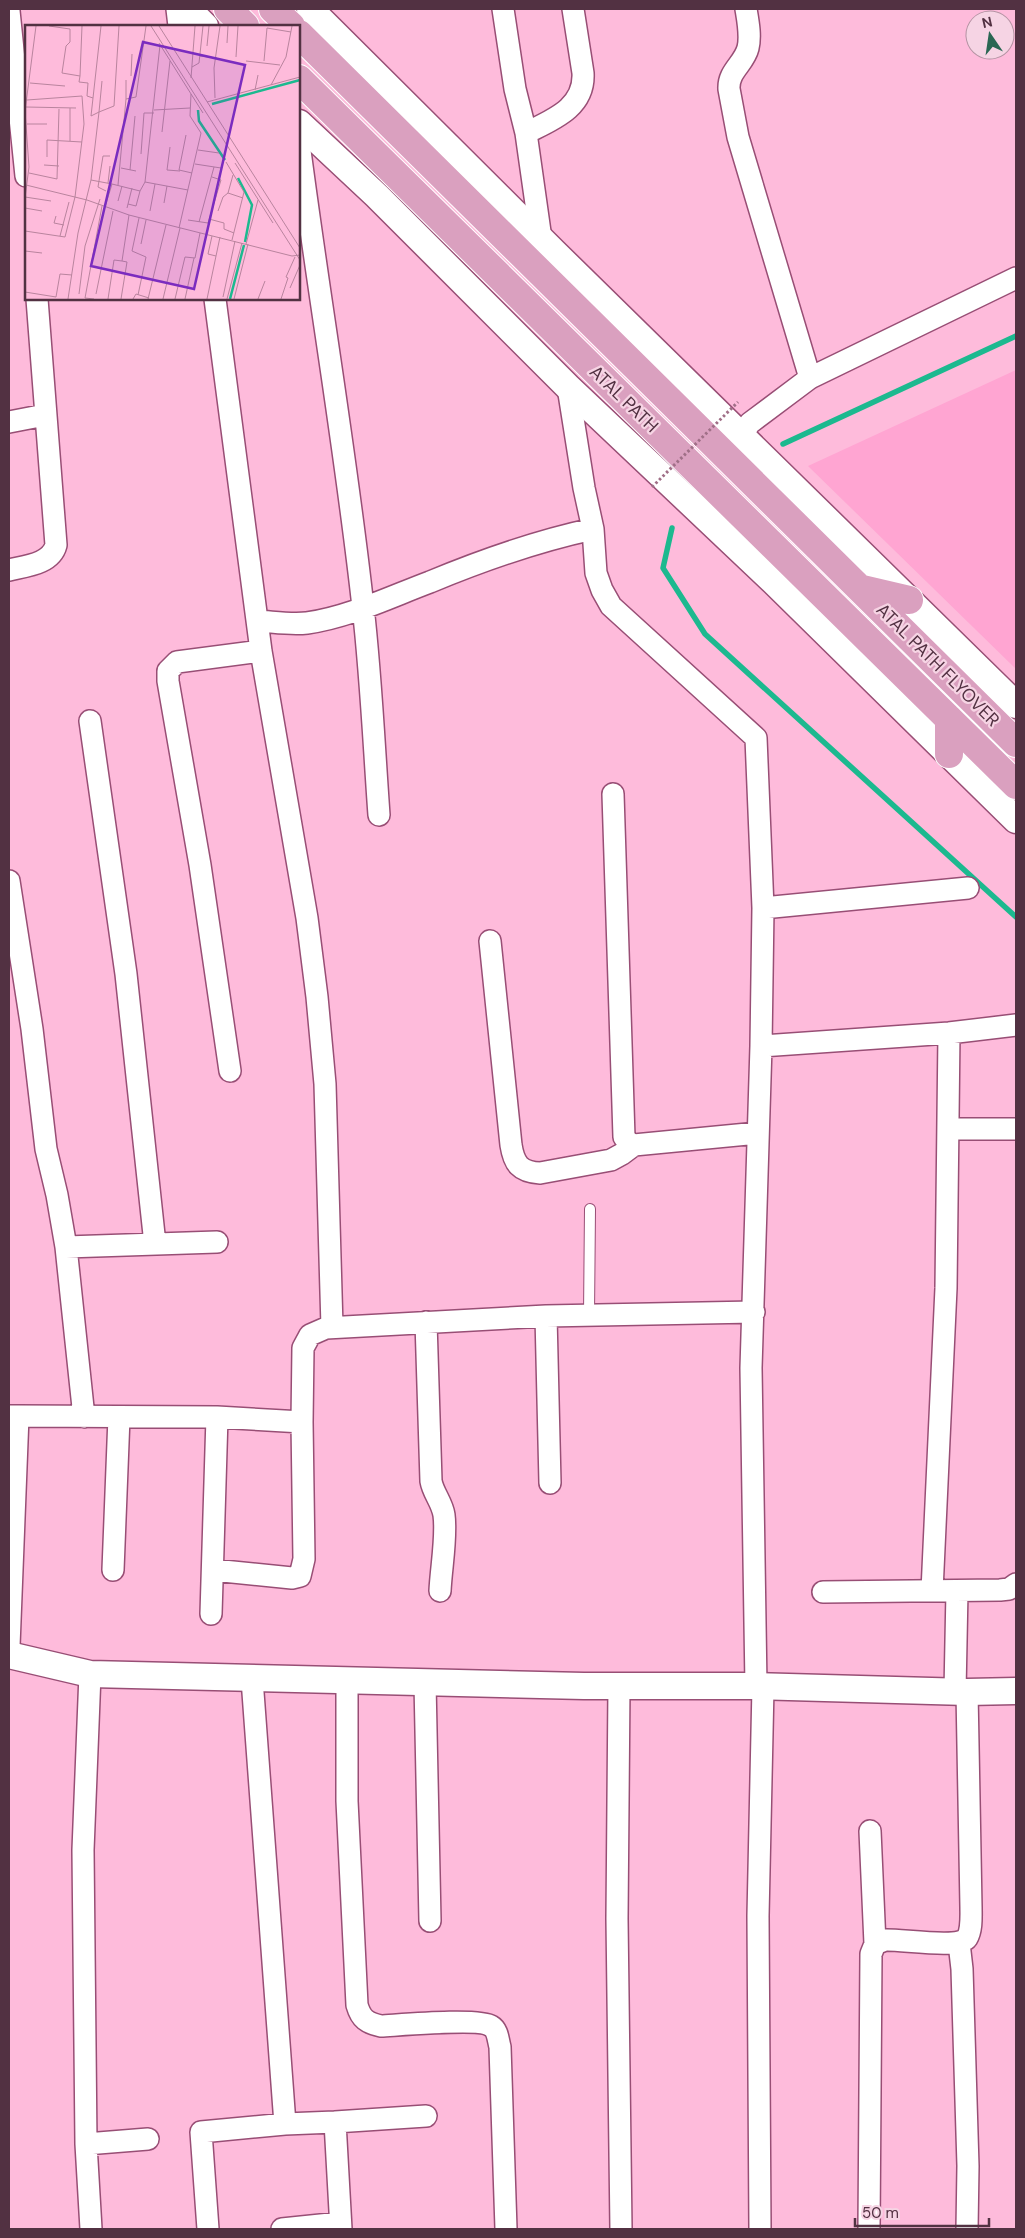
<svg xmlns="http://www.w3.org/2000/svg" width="1025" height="2238" viewBox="0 0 1025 2238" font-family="'DM Sans',sans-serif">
<rect width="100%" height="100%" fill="#febbdb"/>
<path fill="#ffa5d2" d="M1016 370V669L808 466Z"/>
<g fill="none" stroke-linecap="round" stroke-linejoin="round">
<path stroke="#1cb98f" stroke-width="5.5" d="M783 444 1016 336
M672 528 663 568 705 634 1016 917"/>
<defs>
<path id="service" d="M589 1315 590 1209"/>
<path id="minor" d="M177 9 179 26
M503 9 515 89 526 133 541 239
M746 9C748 21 751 36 748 48 744 64 728 71 729 89L738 137 810 378
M9 11 26 176
M526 133C552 120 585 108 583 73L573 9
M299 143C319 298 346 452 363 607 371 676 374 746 379 815
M215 299 261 651 307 918 317 997 325 1084 332 1327
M568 387 584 488 593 529 596 573 602 590 611 606 756 738 763 908 761 1046 751 1368 756 1686
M9 422 45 415
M742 434 750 423 810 378 1016 278
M9 570C26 566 51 564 56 545L37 299
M258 621C274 622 291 625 307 623 349 617 390 597 430 582 483 560 537 541 593 529
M90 721 126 974 155 1244
M613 794 624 1137 629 1143 634 1145 758 1133
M9 881 32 1029 46 1149 57 1195 66 1247 84 1417
M763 908 968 888
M490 941 511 1145C514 1164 520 1172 540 1173L611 1160 622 1154 634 1145
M761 1046 949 1033 1016 1025
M230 1071 200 865 168 681V671L177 662 261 651
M949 1129H1016
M66 1247 217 1242
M546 1316 550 1483
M426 1322 431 1481C433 1493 442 1502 444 1515 447 1537 441 1568 440 1591
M9 1416H18L9 1646
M18 1416 217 1417 302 1422 303 1348 310 1335 326 1328 546 1316 754 1312
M113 1570 119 1417
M213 1570 292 1578 300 1576 304 1559 302 1422
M932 1591 946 1288 949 1033
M823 1592 1000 1590 1009 1589 1016 1584
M211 1614 217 1417
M90 1674 83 1850 86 2144 91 2229
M252 1679 285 2124 335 2122 341 2229
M347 1681V1801L357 2005C361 2019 367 2023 381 2026 400 2025 479 2018 491 2026 498 2030 498 2040 500 2047L506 2229
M425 1683 430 1921
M619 1686 617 1919 621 2229
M955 1691 957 1591
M870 1831 875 1944
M959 1943 962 1969 968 2166 967 2229
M335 2122 426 2116
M86 2144 148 2139
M208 2229 201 2132 285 2124
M282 2229 340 2223
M760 2229 758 1916 763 1687
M869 2229 871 1954 875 1944 885 1940C900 1939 960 1949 967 1938 972 1930 971 1916 971 1907L967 1692"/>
<path id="tertiary" d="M188 9 205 26
M310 9 554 252 1016 705
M299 123 377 196 568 387 774 582 1016 820
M9 1655 90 1674 584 1686H756L967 1692 1016 1691"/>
<path id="primary" d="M228 9 245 26
M273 9 291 26
M299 34 1016 743
M299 79 1016 785
M862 589 909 600
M949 754V719"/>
</defs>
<use href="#service" stroke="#984e75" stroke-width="12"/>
<use href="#minor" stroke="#984e75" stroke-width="24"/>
<use href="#tertiary" stroke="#984e75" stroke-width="29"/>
<use href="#primary" stroke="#fff" stroke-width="30"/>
<use href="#service" stroke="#fff" stroke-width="10"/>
<use href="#minor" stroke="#fff" stroke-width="21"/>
<use href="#tertiary" stroke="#fff" stroke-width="26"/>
<use href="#primary" stroke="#daa0bf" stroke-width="28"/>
<path stroke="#a06f87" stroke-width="3" stroke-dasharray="2.5 2.5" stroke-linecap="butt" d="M652 487 738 402"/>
</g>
<g text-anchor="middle" stroke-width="4.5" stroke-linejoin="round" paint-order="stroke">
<g font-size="18" fill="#523142" stroke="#f6d4e4">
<text transform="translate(624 399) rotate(44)" y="6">ATAL PATH</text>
<text transform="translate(938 665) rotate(45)" y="6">ATAL PATH FLYOVER</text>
</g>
</g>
<g transform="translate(25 25)">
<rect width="275" height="275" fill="#febbdb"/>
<path fill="none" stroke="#1cb98f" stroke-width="2.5" d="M187 79 275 55M173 85 174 96 200 135M213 153 227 180 220 217M205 274 219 220"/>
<path fill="none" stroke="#b9849e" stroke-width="1" d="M24 1 45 4V17L41 21 37 48 55 51 54 57 63 58 62 71 68 73 66 91 74 87 66 155 53 208 43 274M126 1 275 235M134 1 275 223M134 18 178 88M202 18 203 1M182 21 184 1M175 31 192 33M211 32 213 1M221 36 255 40M239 36 242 3 266 7M167 42 174 38 178 1M55 51 57 1M106 51 107 29M166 53 170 1M77 56 74 87 89 81 94 1M5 58 40 61M246 60 261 32 267 1M230 65 233 50M68 73 76 1M190 73 189 43 195 1M101 74V55M2 75 57 71 59 99 50 172M182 77 275 52M1 82 51 83M129 85 165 83M2 99H22M137 107 145 36M161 110 154 145 167 148M45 116V83M145 122 142 145 155 146M173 125 194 128M116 129 119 88H129M22 132V115L57 117M201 137 219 167 207 215M210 138 248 198M170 139 196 143M19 140 34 141M96 143 111 146M105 145 110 91M4 148 32 154 34 84M208 150 203 168 218 173M66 155 87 159 80 182M120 157 135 20M83 158 85 141M87 159 115 166 120 157 163 165M1 160 62 175 104 190 267 231 275 230M93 160 101 74 111 72 121 1M81 166 73 162 78 131H85M0 172 26 176M0 173 4 142 0 86 11 1M93 176 97 161M139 178 142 161M103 179 111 181 115 166M0 183 17 186M102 183 107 163M125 186 130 159M193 186 198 172 203 168M31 191 29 198 39 200M184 194 199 198V204L209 208M163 195 183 198 196 155 187 152M174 197 189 142M154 203 176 108 165 91 166 69M0 206 40 212 50 172M35 211 44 177M187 211 183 229 191 231M116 219 121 195M221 219 233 175M0 226 17 228M265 263 275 240M0 267 31 272 35 249 47 250M54 269 60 221 75 174M71 269 88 186M113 270 121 232 107 226 114 193M198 272 210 216M69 274 60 273 77 181M83 274 89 235 97 236M96 274 102 237 97 236 104 190M108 274 111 269 124 273M123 274 141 200M138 274 155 203M150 274 160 232 170 233 175 208M160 274 169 233M182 274 195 212M202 274 217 218M209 274 223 219M233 274 240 256M256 274 263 253 261 252 270 232"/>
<path fill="#7b2cbf" fill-opacity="0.15" stroke="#7b2cbf" stroke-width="2.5" d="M118 17 220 40 169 264 66 241Z"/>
<rect width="275" height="275" fill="none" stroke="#523142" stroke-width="2.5"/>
</g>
<rect width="1025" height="2238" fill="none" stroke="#523142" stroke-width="20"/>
<g transform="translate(990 35) rotate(347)"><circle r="24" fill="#f6d4e4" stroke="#b493a3"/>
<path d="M0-4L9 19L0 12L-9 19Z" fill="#2a6753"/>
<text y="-8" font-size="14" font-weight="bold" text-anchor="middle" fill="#523142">N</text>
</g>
<path d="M855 2218v8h134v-8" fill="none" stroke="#523142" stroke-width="2.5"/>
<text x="862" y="2218" font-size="15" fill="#523142" stroke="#f6d4e4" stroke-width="4" paint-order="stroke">50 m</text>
</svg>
